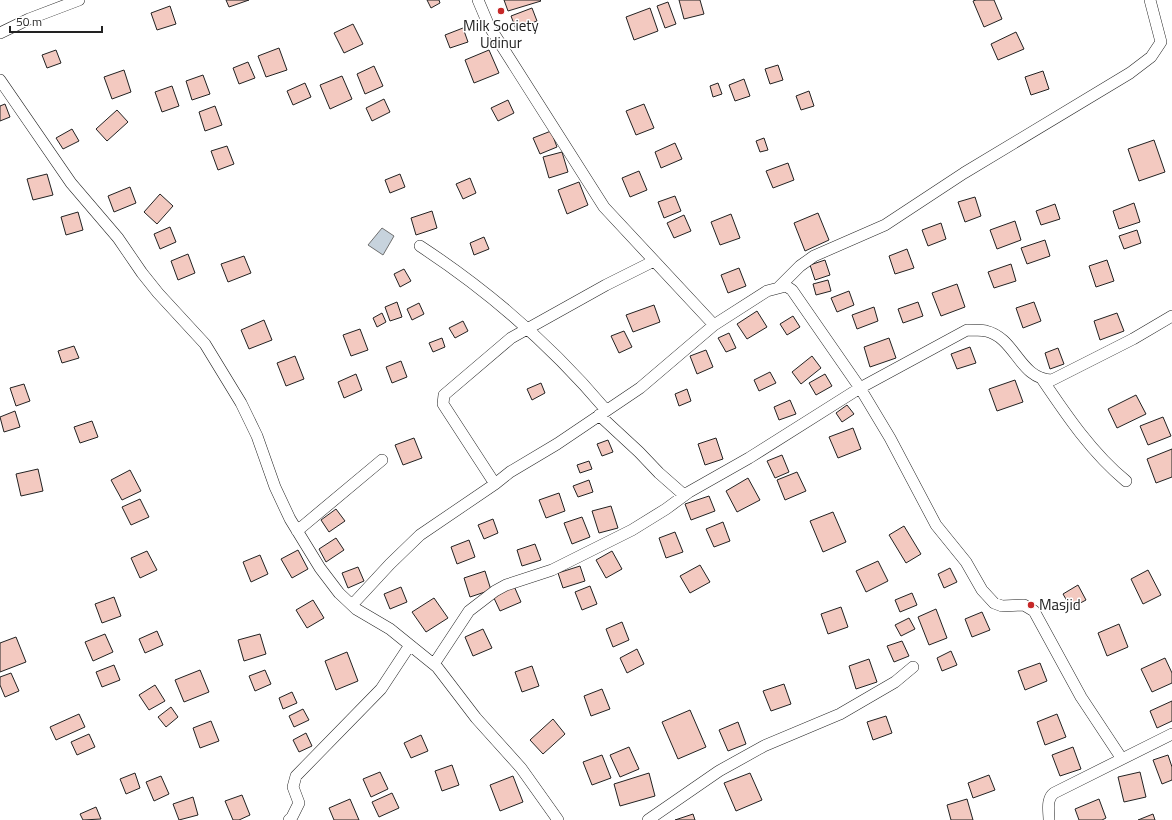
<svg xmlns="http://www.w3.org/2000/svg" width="1172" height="820" viewBox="0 0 1172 820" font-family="'Titillium Web',sans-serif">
<rect width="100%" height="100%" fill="#fff"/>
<path fill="#c7d3dd" stroke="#6f6f6f" d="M382 228 394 236 383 255 368 245Z"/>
<path fill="#f3c9c0" stroke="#222" d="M226 0H249L229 7Z
M427 0H439L440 3 431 8Z
M504 0H540L541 1 508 11Z
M679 0H700L704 14 684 19Z
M976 0H994L1002 19 984 27 973 1Z
M668 2 676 24 665 28 657 6Z
M170 6 176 24 157 30 151 13Z
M532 8 537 21 516 29 511 16Z
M650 8 658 31 634 40 626 17Z
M353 24 363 44 344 53 334 33Z
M463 28 468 42 450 48 445 35Z
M1016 32 1024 49 998 60 991 44Z
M279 48 287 70 266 77 258 56Z
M56 50 61 63 47 68 42 55Z
M489 50 499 73 474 83 465 60Z
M248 62 255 78 239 84 233 68Z
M778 65 783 80 770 84 765 69Z
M374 66 383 86 365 94 357 74Z
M124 70 131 92 112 99 104 77Z
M1043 71 1049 89 1031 95 1025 77Z
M203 75 210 94 192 100 186 81Z
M342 76 352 99 330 109 320 85Z
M744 79 750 96 735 101 729 85Z
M305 83 311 97 293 105 287 91Z
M718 83 722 94 713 97 710 86Z
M172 86 179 106 162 112 155 92Z
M809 91 814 106 801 110 796 96Z
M384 99 390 112 372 121 366 108Z
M508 100 514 113 498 121 491 108Z
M5 104 10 117 0 121V106Z
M644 104 654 128 636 135 626 111Z
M215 106 222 125 205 131 199 112Z
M117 110 128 122 107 141 96 129Z
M72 129 79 141 63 149 56 138Z
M551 131 557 147 540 154 533 138Z
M764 138 768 150 760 152 756 141Z
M1154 140 1165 172 1139 181 1128 149Z
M675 143 682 159 661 168 655 152Z
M227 146 234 164 218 170 211 151Z
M562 152 568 172 549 178 543 157Z
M788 163 794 180 773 188 766 171Z
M639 171 647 190 630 197 622 178Z
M47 174 53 195 33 200 27 179Z
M400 174 405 187 390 193 385 180Z
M470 178 476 193 463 199 456 184Z
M579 182 588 205 567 214 558 190Z
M130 187 136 203 114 212 108 196Z
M160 194 173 206 157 224 144 212Z
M675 196 681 211 664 218 658 202Z
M975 197 981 216 965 222 958 202Z
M1134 203 1140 222 1119 229 1113 211Z
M1055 204 1060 219 1041 225 1036 211Z
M432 211 437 228 416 235 411 218Z
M78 212 83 230 66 235 61 217Z
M818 213 829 240 805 251 794 223Z
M731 214 740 238 720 245 711 222Z
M684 215 691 231 674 238 667 223Z
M1015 221 1021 240 997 249 990 230Z
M941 223 946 239 928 246 922 230Z
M170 227 176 242 160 249 154 234Z
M1137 230 1141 243 1124 249 1119 236Z
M484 237 489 249 474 255 470 243Z
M1045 240 1050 256 1027 264 1021 248Z
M907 249 914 268 895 274 889 256Z
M188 254 195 273 178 280 171 261Z
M244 256 251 273 228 282 221 264Z
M825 260 830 275 815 280 810 265Z
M1107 260 1114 281 1096 287 1089 266Z
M1011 264 1016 281 994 288 988 272Z
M739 268 746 286 728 293 721 275Z
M404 269 411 281 400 287 394 274Z
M828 280 831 291 816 295 813 284Z
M957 284 965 307 941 316 932 293Z
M849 291 854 305 837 312 831 298Z
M397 302 402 317 390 321 385 307Z
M918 302 923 316 903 323 898 309Z
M1034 302 1041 321 1023 328 1016 308Z
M419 303 424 314 412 320 407 309Z
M654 305 660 322 633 332 626 315Z
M874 307 878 321 857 329 852 315Z
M757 311 767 327 747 339 737 324Z
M382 313 386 322 377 327 373 318Z
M1117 313 1124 331 1100 340 1094 321Z
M793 316 800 327 787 335 780 324Z
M264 320 272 340 249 349 241 330Z
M463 321 468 331 455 338 449 328Z
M360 329 368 350 351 356 343 335Z
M624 331 632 347 619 353 611 336Z
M729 333 736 348 726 352 718 338Z
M442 338 445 347 433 352 429 343Z
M889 338 896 358 870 367 864 347Z
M74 346 79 358 62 363 58 351Z
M970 347 976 363 957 369 951 354Z
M1058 348 1064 364 1050 369 1045 353Z
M706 350 713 367 697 374 690 356Z
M295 356 304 379 286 386 277 363Z
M812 356 821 368 801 384 792 372Z
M401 361 407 377 392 383 386 367Z
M770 372 776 383 759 391 754 380Z
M356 374 362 390 344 398 338 382Z
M825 374 832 386 816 395 809 383Z
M1015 380 1023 402 997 411 989 389Z
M541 383 545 393 532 400 527 389Z
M24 384 30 401 16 406 10 388Z
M687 389 691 401 679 406 675 394Z
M1136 395 1146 414 1117 428 1108 409Z
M790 400 796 414 779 420 774 407Z
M847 405 854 414 842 422 836 413Z
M15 411 20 427 4 432 0 417Z
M1163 417 1171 436 1148 445 1140 426Z
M92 421 98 437 80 443 74 427Z
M853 428 861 449 838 458 829 437Z
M414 438 422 458 403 465 395 445Z
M716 438 723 459 705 465 698 444Z
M608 440 613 452 602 456 597 444Z
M1172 449V477L1156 483 1147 459Z
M782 455 789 472 775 478 767 461Z
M589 461 592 469 580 473 577 465Z
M38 469 43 491 21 496 16 474Z
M130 470 141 491 122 500 111 480Z
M797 472 806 491 785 500 777 480Z
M748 478 760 500 737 512 726 491Z
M589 480 593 492 578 497 573 486Z
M559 493 565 511 546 518 539 500Z
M709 496 715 511 691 520 685 504Z
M140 499 149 517 131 525 122 507Z
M611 506 618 528 599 533 592 511Z
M336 509 345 521 329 532 321 520Z
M833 512 846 542 823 552 810 521Z
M582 517 590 537 572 544 564 523Z
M493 519 498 533 484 539 478 525Z
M723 522 730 541 714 547 706 529Z
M904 526 921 554 906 563 889 535Z
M675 532 683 552 666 558 659 538Z
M336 538 344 550 326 562 319 549Z
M469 540 475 557 457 564 451 547Z
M535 544 541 560 522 566 517 550Z
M298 550 308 569 292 578 281 559Z
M147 551 157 570 140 578 131 558Z
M612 551 622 569 606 578 596 560Z
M260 555 268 574 251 582 243 562Z
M878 561 888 581 866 592 856 571Z
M700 565 710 582 690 593 680 576Z
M580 566 585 581 563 588 558 573Z
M358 567 364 581 348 588 342 573Z
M950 568 957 582 944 588 938 574Z
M1148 570 1161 595 1143 604 1131 579Z
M485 571 491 590 470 597 464 578Z
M1078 585 1086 600 1071 608 1063 594Z
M514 586 521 602 500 611 493 596Z
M590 586 597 604 582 610 575 592Z
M401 587 407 602 390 609 384 594Z
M912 593 917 605 900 612 895 600Z
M114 597 121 616 102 623 95 604Z
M434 598 448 618 426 632 412 612Z
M313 600 324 618 307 628 296 610Z
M841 607 848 627 828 634 821 614Z
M936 609 947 638 929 645 918 617Z
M982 612 990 630 972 637 965 619Z
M909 618 915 629 901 636 895 625Z
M622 622 629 640 613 647 606 629Z
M1119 624 1128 647 1107 656 1098 633Z
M483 629 492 648 473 656 465 637Z
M157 631 163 645 145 653 139 639Z
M105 634 113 652 93 661 85 642Z
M260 634 266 654 244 661 238 640Z
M16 637 26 662 0 672V643Z
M902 641 909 656 894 662 887 646Z
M637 649 644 664 627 673 620 658Z
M951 651 957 665 942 671 937 658Z
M347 652 358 681 336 690 325 661Z
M1165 658 1172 673V683L1152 692 1141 669Z
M869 659 877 682 856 689 849 666Z
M1040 663 1047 681 1025 690 1018 671Z
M114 665 120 680 102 687 96 672Z
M532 666 539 686 522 692 515 672Z
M200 670 209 692 184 702 175 680Z
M265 670 271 684 255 691 249 676Z
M11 673 19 691 5 697 0 685V677Z
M784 684 791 704 771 711 763 691Z
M155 685 165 701 149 710 139 695Z
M602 689 610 709 591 716 584 696Z
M292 692 297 703 283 709 279 698Z
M1172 701V721L1157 728 1150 711Z
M171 707 178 717 166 727 158 717Z
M303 709 309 720 294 727 289 716Z
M690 710 706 747 678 759 662 722Z
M79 714 85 727 56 740 50 727Z
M1057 714 1066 737 1045 745 1037 722Z
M886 716 892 733 873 740 867 722Z
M553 719 565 734 543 754 530 740Z
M211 721 219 741 200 748 193 728Z
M738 722 746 744 728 751 719 730Z
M306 733 312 746 299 752 293 740Z
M89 734 95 747 77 755 71 742Z
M421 735 428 751 411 758 404 743Z
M629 747 639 769 620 777 610 755Z
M1073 747 1081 769 1060 776 1052 755Z
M602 755 611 778 592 785 583 762Z
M1168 755 1172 767V780L1162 784 1153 760Z
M452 765 459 785 442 791 435 771Z
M380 772 388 789 371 797 363 779Z
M1140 772 1146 797 1124 802 1118 777Z
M135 773 140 788 126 794 120 779Z
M649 773 655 796 620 806 614 784Z
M750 773 762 800 736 811 724 783Z
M989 775 995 790 973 798 968 783Z
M161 776 169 794 154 801 146 782Z
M513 776 523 802 500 811 490 785Z
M392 793 399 808 379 817 372 802Z
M242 795 250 815 239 820H233L225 801Z
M193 797 198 815 179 820 173 804Z
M350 799 359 820H334L329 808Z
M967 799 973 820H951L947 805Z
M1099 799 1106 818 1102 820H1079L1075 809Z
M96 807 101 819 83 820 80 814Z
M693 814 695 820H675Z
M1153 814 1155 820H1138Z"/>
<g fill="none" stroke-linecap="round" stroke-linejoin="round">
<defs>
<path id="minor" d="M478 0 489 26 604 207 714 325 767 291 786 286 792 290 860 388 890 438 936 525 966 562 982 590 994 603 1002 606 1024 605 1034 611 1081 697 1122 759
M0 33 29 19 79 0
M0 80 71 183 118 238 142 273 158 293 205 344 241 403 257 436 275 487 290 519 320 568 339 593 356 609 390 629 437 667 476 718 521 768 558 820
M420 246C490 292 552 346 606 410
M779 287 800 266 814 256 885 225 964 173 1130 73 1151 57 1161 42 1150 0
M1042 379C1067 416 1092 453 1126 481
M599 415 639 452 659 473 684 495
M495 484 510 472 557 444 640 388 714 325
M297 531 382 460
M352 605 390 564 420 535 495 484 443 404 444 395 511 338 606 285 654 261
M434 664 469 611 495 591 506 585 552 570 632 530 666 509 689 492 749 458 860 388 967 330C973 330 980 330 986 331 1016 338 1019 379 1052 380L1133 339 1172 316
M289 820 292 817 299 803 293 787 296 776 381 689 410 645
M648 820 719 771 764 746 840 714 895 682 913 667
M1049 820C1049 811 1046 799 1054 793L1172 734"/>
</defs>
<use href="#minor" stroke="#222" stroke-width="12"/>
<use href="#minor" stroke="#fff" stroke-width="11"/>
</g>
<g fill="#c62828" stroke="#fff" stroke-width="1.5">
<circle cx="501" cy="11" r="4"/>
<circle cx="1031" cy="605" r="4"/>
</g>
<g text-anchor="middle" stroke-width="3" stroke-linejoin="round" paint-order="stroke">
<g font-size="15" fill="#222" stroke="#fff">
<text x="501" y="31">Milk Society<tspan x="501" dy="17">Udinur</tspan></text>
<text x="1039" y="610" text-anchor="start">Masjid</text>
</g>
</g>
<path d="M10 26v6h92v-6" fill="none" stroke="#222222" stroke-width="2"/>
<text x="16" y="26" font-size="12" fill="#222222" stroke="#ffffff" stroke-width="3" paint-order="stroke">50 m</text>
</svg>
